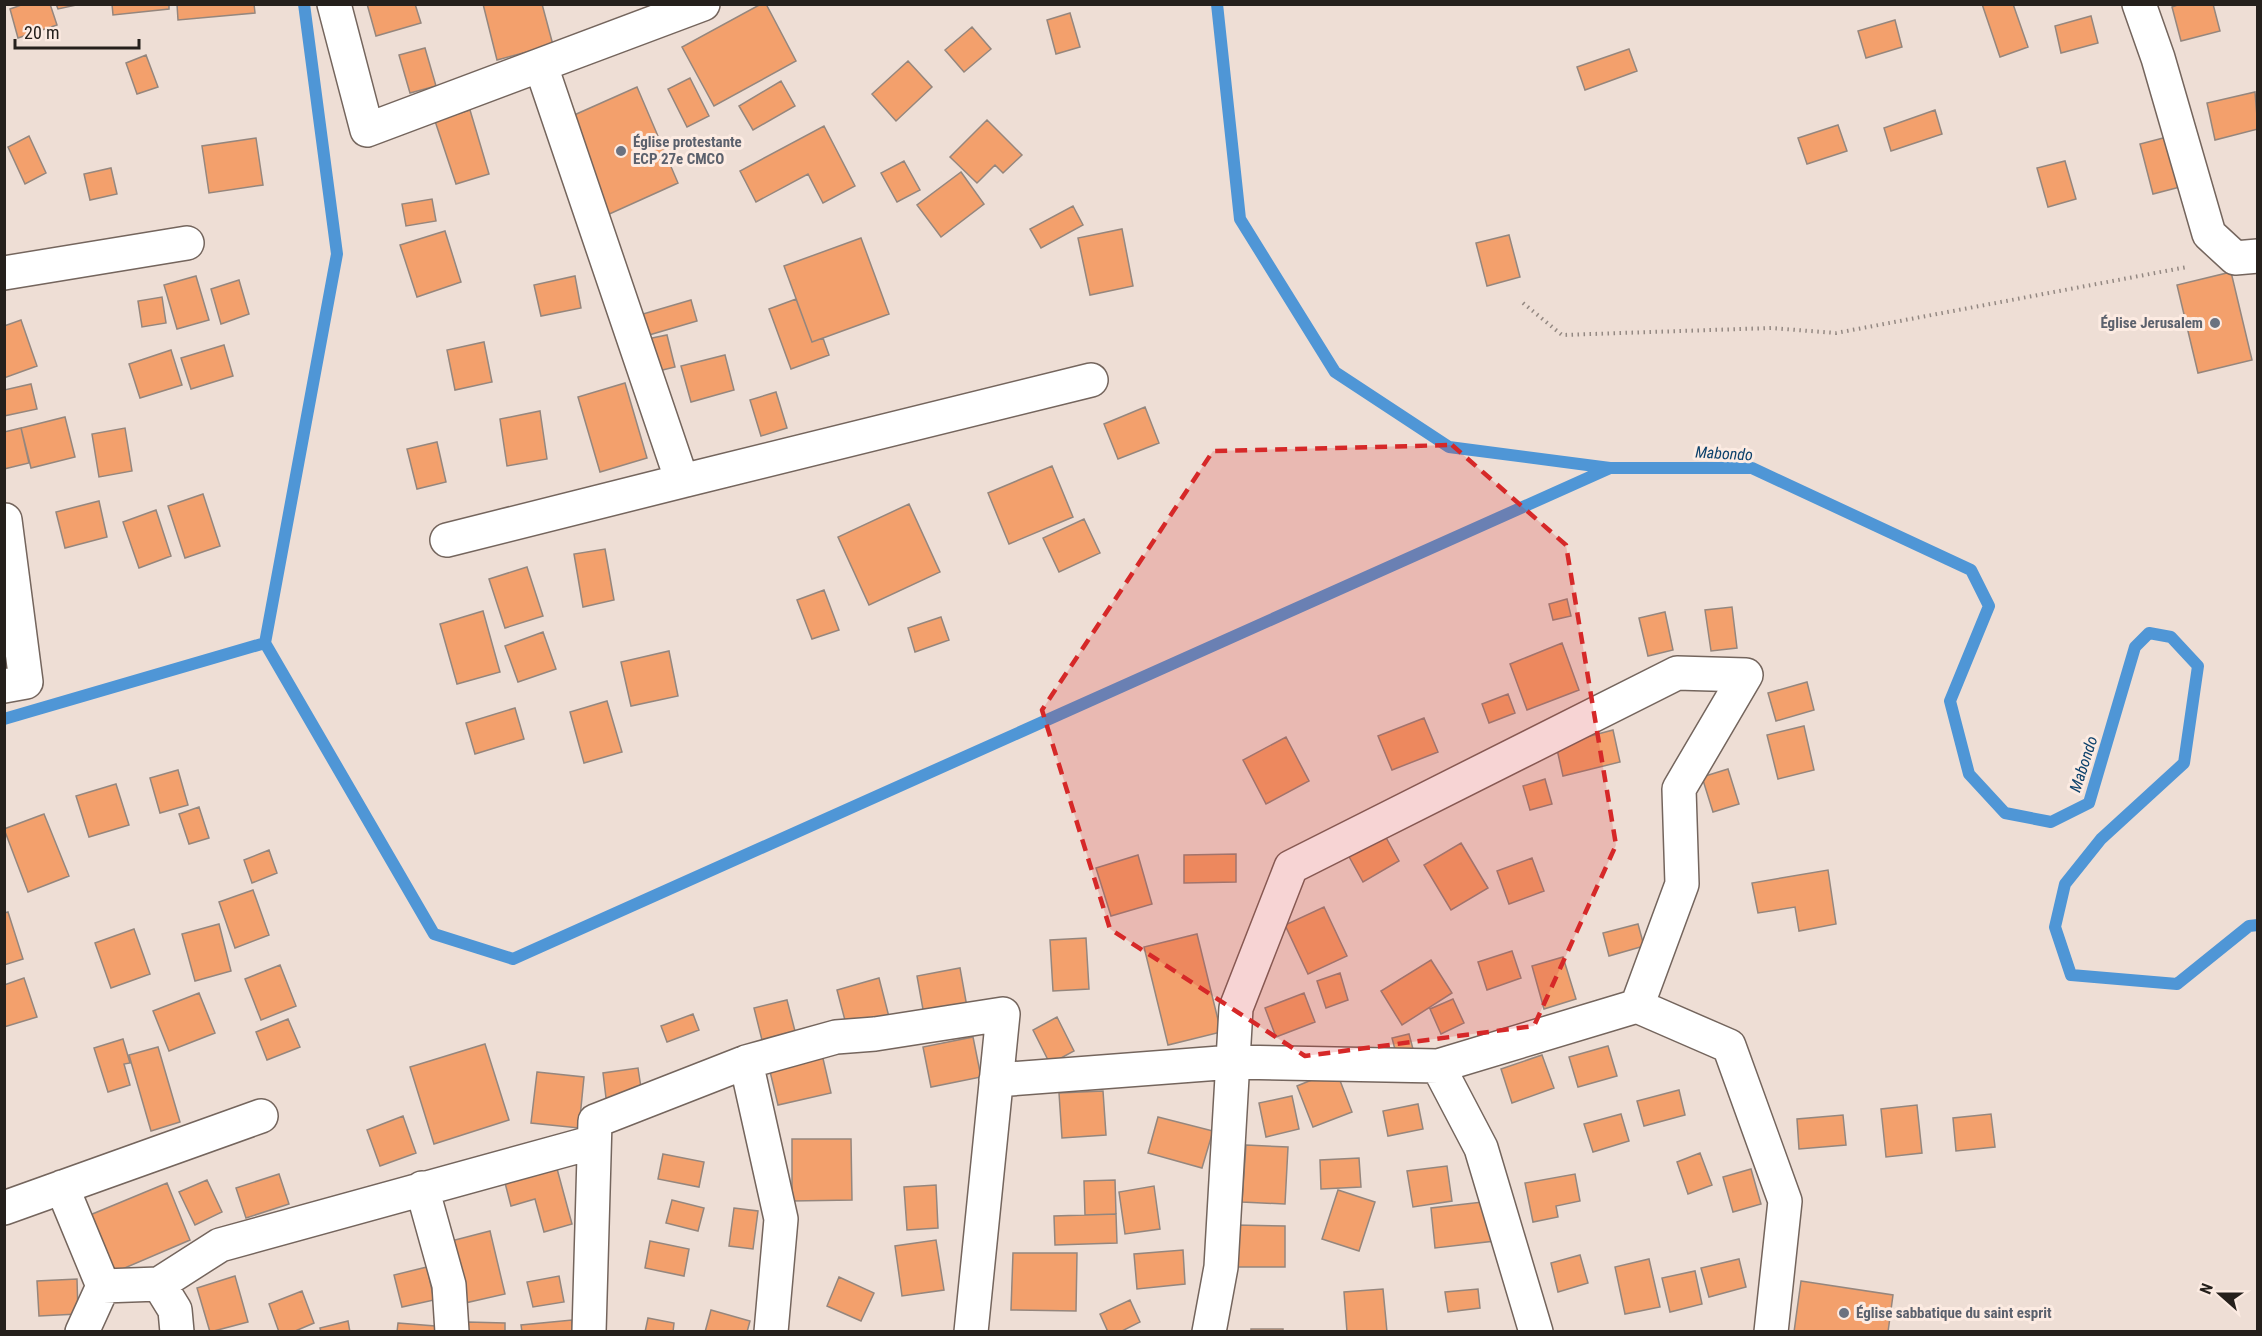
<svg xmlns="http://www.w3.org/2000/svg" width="2262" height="1336" viewBox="0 0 2262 1336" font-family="'Roboto Condensed',sans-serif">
<rect width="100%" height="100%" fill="#eeded5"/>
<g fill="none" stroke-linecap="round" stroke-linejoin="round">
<path stroke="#4f96d6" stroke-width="12" d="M304 4 337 254 265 643 434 934 513 959 1610 468
M1217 4 1240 219 1335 372 1449 447 1610 468H1752L1971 570 1989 606 1950 701 1969 774 2005 813 2051 822 2089 803 2135 647 2149 633 2171 637 2198 666 2184 763 2101 839 2065 884 2055 927 2071 975 2177 984 2249 926 2258 925
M4 719 265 643"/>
</g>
<path fill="#f3a06c" stroke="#95867d" stroke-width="1.5" d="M24 4H50L57 25 18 38 10 9Z
M56 4H81L58 9Z
M112 4H169V9L113 15Z
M177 4H254L255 13 178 20Z
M367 4H415L421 23 376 36Z
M483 4H542L553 45 497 60Z
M761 4H766L796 61 714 106 682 47Z
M1982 4H2013L2028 47 2000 57Z
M2180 4H2213L2220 31 2181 41 2172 7Z
M1070 13 1080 47 1056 54 1047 20Z
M2091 16 2098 43 2061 53 2055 26Z
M1895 20 1902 47 1866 58 1858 31Z
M972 27 991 49 964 72 945 50Z
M425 48 436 86 410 93 399 55Z
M1629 49 1637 71 1585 90 1577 67Z
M146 55 158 87 137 94 126 63Z
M908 61 932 87 896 121 872 94Z
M690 78 709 116 687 127 668 89Z
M781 81 795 106 753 130 739 106Z
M637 87 678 183 605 216 563 120Z
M2255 92 2258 129 2215 140 2207 103Z
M470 110 489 174 456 184 435 121Z
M1935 110 1942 134 1891 151 1884 128Z
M987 120 1022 155 1003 173 995 165 977 183 950 157Z
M1838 125 1847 151 1807 164 1798 138Z
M824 126 855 186 823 203 808 174 756 202 740 171Z
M29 136 46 173 25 184 8 147Z
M2171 136 2184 186 2153 194 2140 144Z
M256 138 263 185 209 193 202 146Z
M904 161 920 190 897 202 881 173Z
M2065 161 2076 199 2048 207 2037 168Z
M111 168 117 194 90 200 84 174Z
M961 172 984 204 941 237 917 205Z
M432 199 436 221 406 226 402 204Z
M1073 206 1083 225 1041 248 1030 229Z
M1122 229 1133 286 1090 295 1078 238Z
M445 231 461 282 417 297 400 245Z
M1509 235 1520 277 1487 286 1476 243Z
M861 238 889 314 812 342 784 266Z
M2231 272 2252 360 2198 373 2177 285Z
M196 276 209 320 177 329 164 285Z
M575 276 581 308 541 316 534 285Z
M239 280 249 314 221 324 211 289Z
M162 297 166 323 142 327 138 301Z
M796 299 812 342 823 338 829 355 791 369 769 309Z
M691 300 697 321 649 335 643 314Z
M21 320 37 366 4 378V326Z
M667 335 675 367 650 373 642 340Z
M484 342 492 382 455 390 447 350Z
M224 345 233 376 191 389 181 358Z
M171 350 182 385 140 398 129 364Z
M725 355 734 390 691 402 681 366Z
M625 383 647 458 600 472 578 397Z
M31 384 37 409 4 416V390Z
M776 392 787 428 761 436 750 400Z
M1145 407 1159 443 1118 459 1104 424Z
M540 411 547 459 507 466 500 419Z
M65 417 75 457 31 468 21 428Z
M21 428 29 463 4 469V432Z
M125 428 132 471 99 477 92 434Z
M437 442 446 482 417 489 407 449Z
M1052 466 1073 517 1009 544 988 493Z
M203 494 220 546 185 558 168 506Z
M99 501 107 537 65 548 56 512Z
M909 504 940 572 869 605 838 537Z
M156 510 171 556 139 568 123 522Z
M1084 519 1100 553 1059 572 1043 538Z
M605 549 614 600 583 607 574 554Z
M527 567 543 616 505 628 489 579Z
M824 590 839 630 812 639 797 600Z
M1567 599 1571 616 1553 620 1549 604Z
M1732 607 1737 648 1711 651 1705 610Z
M483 611 500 672 457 684 440 624Z
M1665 612 1673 650 1648 656 1639 618Z
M941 617 949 640 915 652 908 628Z
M543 632 556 669 518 682 505 646Z
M1562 643 1579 690 1527 710 1510 664Z
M669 651 678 696 631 706 621 662Z
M1807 682 1814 710 1776 721 1768 693Z
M1508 694 1515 713 1489 723 1482 704Z
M607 701 622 752 584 763 570 712Z
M515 708 524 739 475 754 466 723Z
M1424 718 1438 752 1392 770 1378 736Z
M1804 726 1814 770 1778 779 1767 735Z
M1613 730 1620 762 1563 776 1556 745Z
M1286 737 1309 781 1266 804 1243 760Z
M1728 769 1739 804 1713 812 1702 777Z
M178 770 188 805 160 813 150 778Z
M1545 779 1552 804 1530 810 1523 786Z
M116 784 129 825 89 837 76 796Z
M199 807 209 838 189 844 179 814Z
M44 814 69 876 28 892 4 829Z
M1383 832 1399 861 1363 882 1347 853Z
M1461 843 1488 888 1451 910 1424 865Z
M269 850 277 873 252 883 244 860Z
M1236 854V882L1184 883V855Z
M1138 855 1152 904 1111 916 1096 868Z
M1532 858 1544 891 1509 904 1497 871Z
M1828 870 1836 924 1799 931 1795 907 1758 913 1752 883Z
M253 890 269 935 235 948 219 902Z
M1324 907 1347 956 1308 974 1285 925Z
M8 912 23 959 4 965V913Z
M219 924 231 971 195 981 182 934Z
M1638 924 1644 946 1609 956 1603 933Z
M134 929 150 974 111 988 95 943Z
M1197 934 1221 1032 1168 1045 1144 947Z
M1086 938 1089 989 1053 991 1050 940Z
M1512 951 1521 978 1487 990 1478 962Z
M1563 957 1576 999 1544 1009 1532 966Z
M1431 960 1452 993 1402 1025 1381 991Z
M280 965 296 1006 261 1020 245 979Z
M960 968 967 1007 924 1015 917 976Z
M1340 973 1348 1000 1326 1008 1317 981Z
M24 978 37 1017 4 1027V985Z
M879 978 889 1017 847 1028 837 990Z
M199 993 215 1033 169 1051 153 1011Z
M1304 993 1315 1022 1276 1037 1265 1008Z
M1453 999 1464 1023 1441 1034 1430 1009Z
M787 1000 796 1035 763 1044 754 1008Z
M693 1014 699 1030 667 1042 661 1026Z
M1057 1017 1074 1051 1050 1064 1033 1030Z
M288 1019 300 1047 267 1060 256 1032Z
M1409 1034 1413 1049 1396 1053 1392 1038Z
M973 1037 981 1077 931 1087 923 1047Z
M123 1039 130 1063 124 1064 130 1085 108 1092 94 1048Z
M485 1044 509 1120 434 1144 410 1067Z
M1608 1046 1617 1076 1578 1087 1569 1057Z
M158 1047 180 1122 151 1131 129 1055Z
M821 1050 831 1093 778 1105 768 1063Z
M1542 1055 1554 1088 1512 1103 1501 1069Z
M638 1068 642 1094 606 1098 603 1073Z
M1336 1070 1352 1112 1313 1127 1297 1086Z
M537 1072 584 1077 579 1128 531 1123Z
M1679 1090 1685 1115 1644 1126 1637 1101Z
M1103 1091 1106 1135 1062 1138 1059 1093Z
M1292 1096 1299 1129 1266 1137 1259 1103Z
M1418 1104 1423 1129 1388 1136 1383 1111Z
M1917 1105 1922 1153 1886 1157 1881 1109Z
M1621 1114 1629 1141 1593 1152 1584 1124Z
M1991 1114 1995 1147 1956 1151 1953 1118Z
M1843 1115 1846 1145 1799 1149 1797 1119Z
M403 1116 416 1153 380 1166 367 1130Z
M1158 1117 1213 1131 1202 1168 1148 1153Z
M792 1139H851L852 1200 792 1201Z
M1246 1145 1288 1147 1285 1204 1242 1202Z
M1700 1153 1712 1185 1688 1194 1677 1162Z
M663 1154 704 1162 699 1187 658 1179Z
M1359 1158 1361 1187 1321 1189 1320 1160Z
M556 1165 572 1224 544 1232 535 1199 511 1206 504 1179Z
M1447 1166 1452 1201 1413 1207 1407 1171Z
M1751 1169 1761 1204 1733 1212 1723 1177Z
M279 1174 289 1204 246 1218 236 1188Z
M1575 1174 1580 1201 1556 1206 1558 1217 1533 1222 1525 1183Z
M207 1180 222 1212 195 1225 179 1192Z
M1115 1180 1116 1214 1085 1215 1084 1181Z
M167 1183 190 1240 113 1273 90 1215Z
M936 1185 938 1228 907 1230 904 1187Z
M1154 1186 1160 1229 1125 1234 1119 1192Z
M1338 1190 1375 1202 1359 1251 1322 1239Z
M672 1200 704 1208 698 1231 666 1223Z
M1491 1201 1495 1241 1435 1248 1431 1208Z
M734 1208 758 1211 753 1249 729 1246Z
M1116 1214 1117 1243 1055 1245 1054 1216Z
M1235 1225 1285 1226V1267H1234Z
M490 1231 505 1294 465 1303 451 1241Z
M936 1240 944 1290 902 1296 895 1246Z
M650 1241 689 1249 684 1276 645 1268Z
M1183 1250 1185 1284 1137 1289 1134 1254Z
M1013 1253H1077L1076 1311 1011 1310Z
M1580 1255 1588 1283 1558 1292 1551 1263Z
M1649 1259 1660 1307 1625 1314 1615 1267Z
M1739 1259 1746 1287 1709 1297 1701 1268Z
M427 1267 434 1300 402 1307 394 1275Z
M1695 1271 1702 1304 1670 1312 1662 1278Z
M235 1276 248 1322 210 1332 197 1288Z
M559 1276 564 1302 533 1307 527 1282Z
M839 1277 874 1293 861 1321 827 1306Z
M77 1279 78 1314 39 1316 37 1281Z
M1801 1281 1893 1295 1888 1332H1794Z
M1383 1289 1387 1332H1347L1344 1292Z
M1478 1289 1480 1308 1448 1312 1445 1292Z
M302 1291 314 1323 293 1332H279L269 1304Z
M1130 1300 1140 1322 1120 1332H1108L1100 1314Z
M711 1310 750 1321 747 1332H705Z
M648 1318 674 1323 673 1332H645Z
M572 1320 573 1332H522L521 1325Z
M348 1321 350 1332H321L320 1328Z
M467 1322 505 1323V1332H466Z
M398 1323 435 1326V1332H397Z
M1251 1329H1283V1332H1251Z"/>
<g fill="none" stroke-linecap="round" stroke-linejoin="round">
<defs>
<path id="minor" d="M334 4 367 130 703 4
M2139 4 2158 58 2209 234 2235 258 2258 256
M541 66 682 481 1091 380
M4 273 187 243
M447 540 682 481
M4 686 26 682 5 520
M1637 1006 1729 1046 1785 1201 1771 1332
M746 1062 781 1219 771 1332
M996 1080 1233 1062 1438 1066 1481 1148 1536 1332
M62 1187 103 1286 159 1284 175 1310 177 1332
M422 1188 449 1285 452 1332
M4 1208 261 1116
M159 1284 220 1245 594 1142
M82 1332 103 1286
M589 1332 595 1121 746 1062 836 1037 875 1034 1003 1014 971 1332
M1209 1332 1221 1267 1236 1008 1291 867 1677 673 1746 675 1679 789 1682 884 1637 1006 1438 1066"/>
</defs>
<use href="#minor" stroke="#74655d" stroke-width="36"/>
<path stroke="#938882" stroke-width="4" stroke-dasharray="1.5 4.5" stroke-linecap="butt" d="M1523 303 1562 335 1771 328 1836 333 2187 267"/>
<use href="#minor" stroke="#fff" stroke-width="33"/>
</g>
<path fill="#d62828" fill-opacity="0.2" stroke="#d62828" stroke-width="4.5" stroke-dasharray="12 8" stroke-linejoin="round" d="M1452 445 1566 545 1616 845 1534 1026 1305 1056 1110 929 1042 710 1213 451Z"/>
<g fill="#6b7280" stroke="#fcebe2" stroke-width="2">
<circle cx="621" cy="151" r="6"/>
<circle cx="2215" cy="323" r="6"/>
<circle cx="1844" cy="1313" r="6"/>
</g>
<g text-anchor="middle" stroke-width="6" stroke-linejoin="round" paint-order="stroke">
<g font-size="15" font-weight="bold" fill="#5b616d" stroke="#fcebe2" text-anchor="start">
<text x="633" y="147">Église protestante<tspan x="633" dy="17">ECP 27e CMCO</tspan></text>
<text x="2203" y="328" text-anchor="end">Église Jerusalem</text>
<text x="1856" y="1318">Église sabbatique du saint esprit</text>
</g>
<g font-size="16" font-style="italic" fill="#0c416b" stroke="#fcebe2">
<text transform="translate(1724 453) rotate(3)" y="6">Mabondo</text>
<text transform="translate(2083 764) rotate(-72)" y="6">Mabondo</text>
</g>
</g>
<rect width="2262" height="1336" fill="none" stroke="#25201c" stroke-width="12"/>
<g transform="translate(2220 1294) rotate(291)" stroke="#fcebe2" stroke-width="4.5" paint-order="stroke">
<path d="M0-4.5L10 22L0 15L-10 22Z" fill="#25201c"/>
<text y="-9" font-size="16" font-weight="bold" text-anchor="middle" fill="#25201c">N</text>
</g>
<path d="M15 39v9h124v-9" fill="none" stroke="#25201c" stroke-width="3"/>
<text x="24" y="39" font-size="18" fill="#25201c" stroke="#fcebe2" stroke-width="4.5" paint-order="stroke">20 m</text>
</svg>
